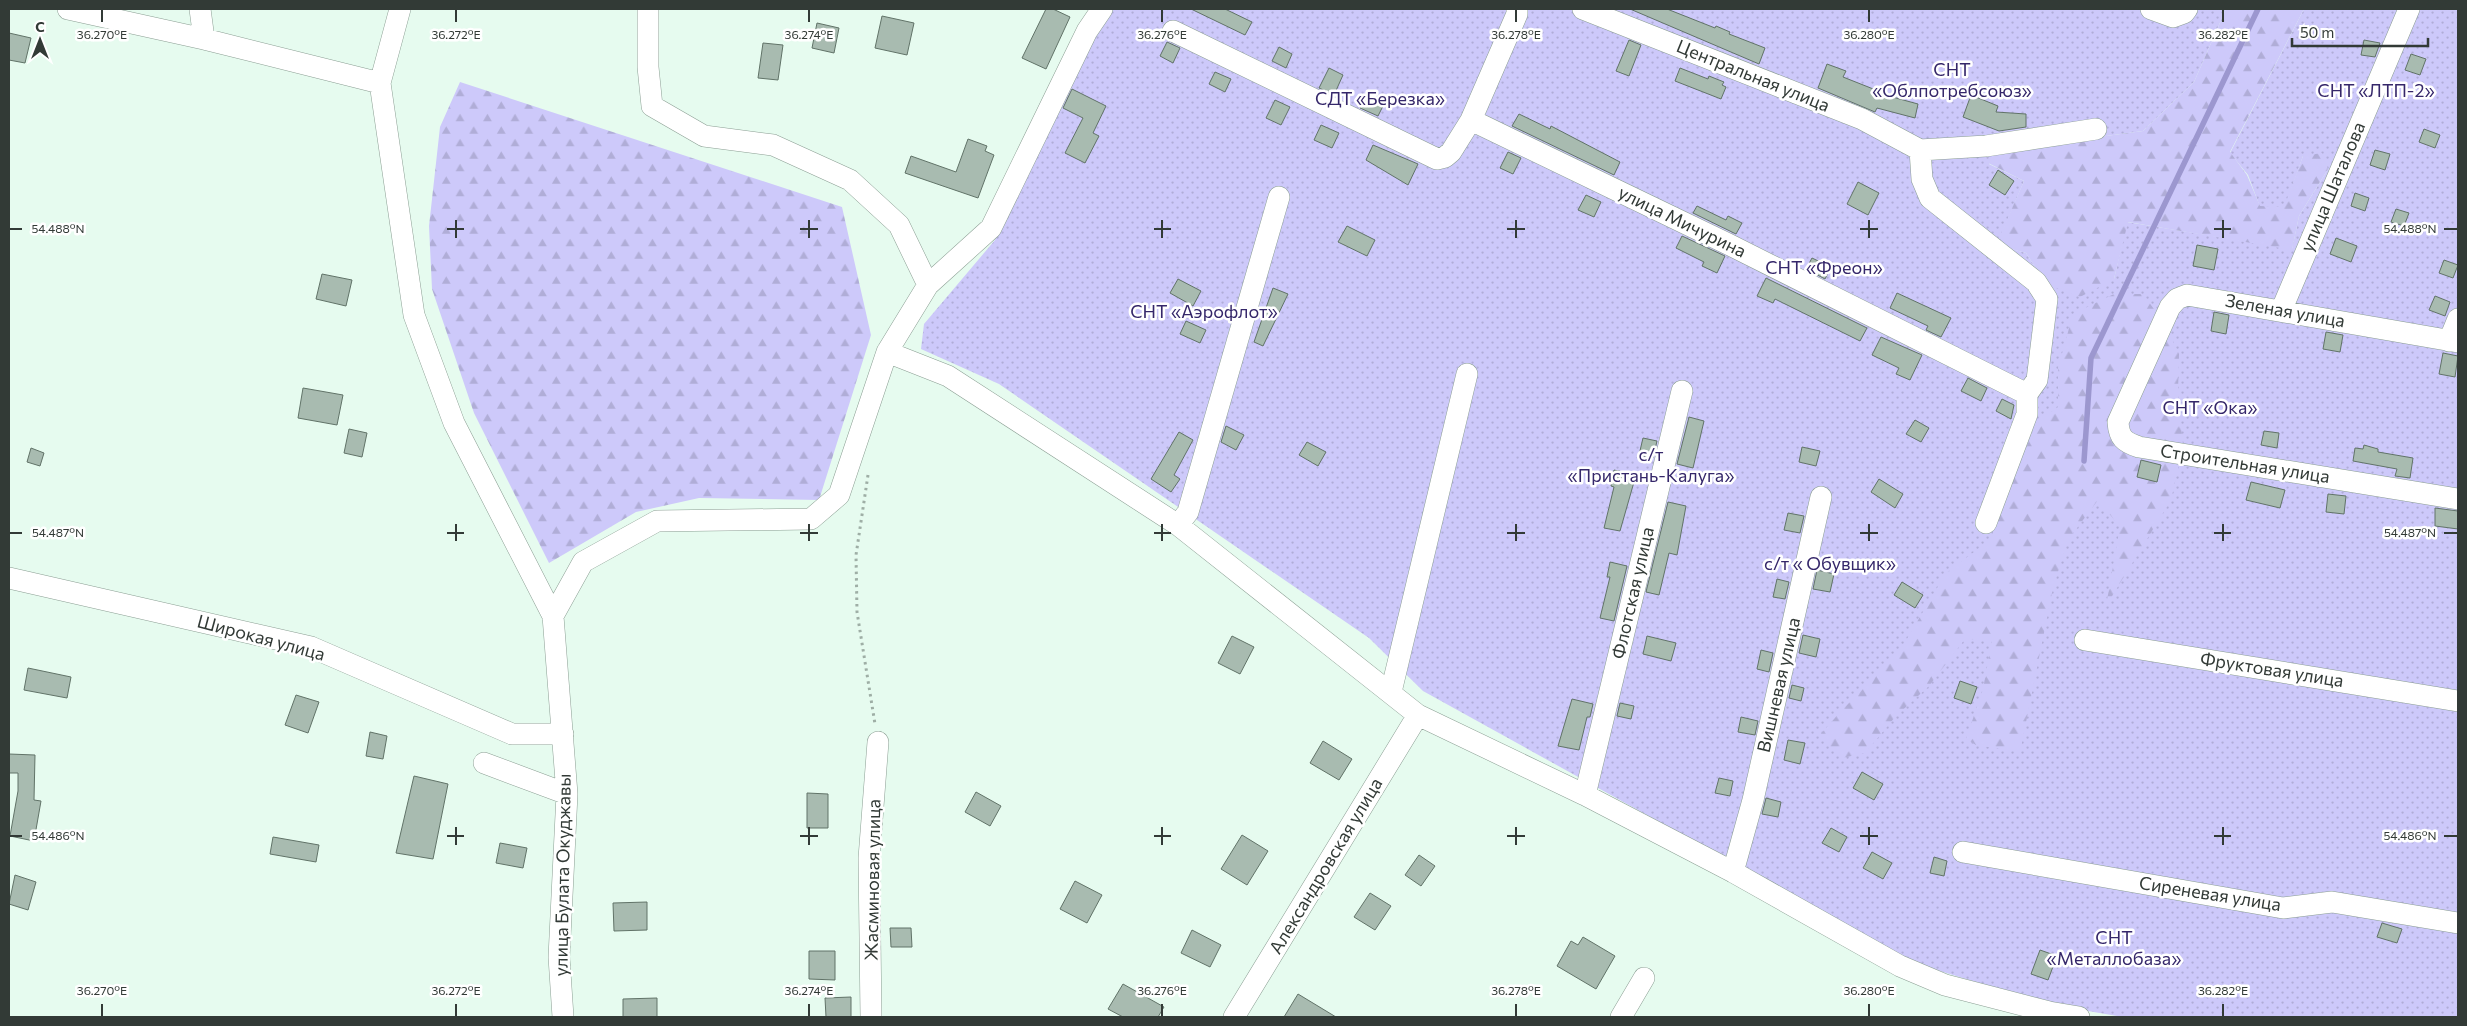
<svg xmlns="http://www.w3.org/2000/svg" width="2467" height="1026" viewBox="0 0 2467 1026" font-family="Commissioner,sans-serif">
<defs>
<pattern id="grass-dots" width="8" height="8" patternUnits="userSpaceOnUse" patternTransform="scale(1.25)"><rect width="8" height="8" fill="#cdc9fa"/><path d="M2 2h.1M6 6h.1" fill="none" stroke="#b0add7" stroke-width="1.8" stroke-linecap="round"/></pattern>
<pattern id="forest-firs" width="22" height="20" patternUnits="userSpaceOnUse" patternTransform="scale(1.25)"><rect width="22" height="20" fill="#cdc9fa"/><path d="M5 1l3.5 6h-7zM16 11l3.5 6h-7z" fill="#b0add7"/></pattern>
</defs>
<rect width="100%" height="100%" fill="#e6fbef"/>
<path fill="url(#grass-dots)" d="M1109 9H2226L2194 82 2143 131 1996 151 1989 164 2024 181 1997 245 2026 253 2046 284 2114 279 2127 222 2292 249 2299 216 2328 169 2303 156 2285 207H2260L2248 175 2230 153 2304 9H2458V1017H2123L2047 1004 1914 963 1423 691 1369 638 999 384 921 349 924 324 995 240 1081 62Z"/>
<path fill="url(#forest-firs)" d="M2226 9H2304L2230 152 2247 175 2260 206 2284 207 2303 156 2322 153 2328 169 2299 216 2292 250 2128 222 2114 279 2080 297 2046 284 2026 253 1996 245 2024 181 1988 163 1996 151 2143 131 2194 82Z
M460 82 842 207 871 335 819 500 699 498 636 512 549 563 474 413 432 289 429 226 440 127Z
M2114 294H2143L2164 323 2179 354 2178 393 2183 446 2171 500 2106 606 2120 527 2098 500 2068 540 2053 588 2020 752 1976 745 1966 739 1983 689 1992 640 1965 639 1929 686 1896 716 1865 753 1842 758 1819 736 1842 710 1898 654 1946 573 1990 540 2036 423 2058 407V368L2073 314Z"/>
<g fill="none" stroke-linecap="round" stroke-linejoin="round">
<path stroke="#9c97cf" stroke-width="5.5" d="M2084 461 2091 358 2258 9"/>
</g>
<path fill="#a8bbb0" stroke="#617368" d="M1046 9H1053L1070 17 1046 69 1022 58Z
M1191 9H1225L1252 22 1245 35Z
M1630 9H1667L1715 28 1716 26 1730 32 1729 34 1765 48 1759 64Z
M882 16 914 23 907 55 875 48Z
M817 23 839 28 834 53 812 48Z
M9 33 31 38 25 63 9 60Z
M1629 40 1641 45 1629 76 1616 71Z
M2364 40 2380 43 2375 57 2361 55Z
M1167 42 1180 48 1173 63 1160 56Z
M763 43 783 45 778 80 758 78Z
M1279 47 1292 54 1286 68 1272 61Z
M2411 54 2426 59 2420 75 2405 70Z
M1827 64 1846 71 1843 77 1896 98 1918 104 1915 118 1877 108 1875 112 1818 88Z
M1329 68 1343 75 1334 95 1319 88Z
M1680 68 1708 79 1709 76 1724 82 1722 85 1726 87 1721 99 1675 81Z
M1215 72 1231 79 1225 92 1209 84Z
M1072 89 1106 106 1093 133 1099 136 1085 163 1065 153 1083 118 1063 108Z
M1367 94 1385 102 1378 116 1360 108Z
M1971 95 1998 106 1996 112 2026 114V127L1999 131 1963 117Z
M1275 100 1290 107 1281 125 1266 118Z
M1519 114 1550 129 1551 126 1620 162 1614 175 1512 126Z
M1321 125 1339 133 1332 148 1314 140Z
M2424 129 2440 135 2435 148 2419 142Z
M968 139 987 146 985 151 994 155 978 198 905 173 911 156 956 172Z
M1373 145 1418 164 1408 185 1366 160Z
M2375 150 2390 154 2385 170 2370 165Z
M1508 152 1521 158 1513 174 1500 168Z
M1998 170 2014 181 2005 195 1989 185Z
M1858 182 1879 193 1868 215 1847 204Z
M2355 193 2369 198 2365 211 2351 206Z
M1586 195 1601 202 1594 217 1578 210Z
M1697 206 1726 220 1728 216 1742 223 1736 234 1693 213Z
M2396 209 2409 213 2404 226 2391 222Z
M1347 226 1375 240 1367 256 1338 242Z
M1682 236 1725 256 1717 273 1702 266 1704 262 1676 248Z
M2336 238 2357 246 2351 262 2330 254Z
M2197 245 2218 249 2214 270 2193 266Z
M1812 258 1831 267 1825 279 1806 269Z
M2444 260 2458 265 2453 278 2439 273Z
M322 274 352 280 346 306 316 299Z
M1766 278 1867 328 1860 341 1775 299 1773 303 1757 296Z
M1178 279 1201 291 1193 306 1170 293Z
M1273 288 1288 294 1263 346 1254 342Z
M1897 293 1951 318 1941 337 1926 330 1928 326 1890 308Z
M2435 296 2450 302 2445 316 2429 310Z
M2214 312 2229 315 2226 334 2211 331Z
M1186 321 1206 330 1200 343 1180 334Z
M2326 332 2343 335 2340 352 2323 349Z
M1881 337 1922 355 1910 380 1896 374 1899 368 1872 355Z
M2443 353 2458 356 2455 377 2439 374Z
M1968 378 1987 388 1981 401 1961 391Z
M303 388 343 395 337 425 298 418Z
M2002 399 2014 405 2011 419 1996 411Z
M1689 417 1704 421 1693 468 1677 464Z
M1915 420 1929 428 1921 442 1906 434Z
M1226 426 1244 435 1236 450 1221 442Z
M349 429 367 433 362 457 344 453Z
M2264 431 2279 433 2277 448 2261 445Z
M1179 432 1193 440 1174 475 1180 479 1171 492 1151 479Z
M1643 438 1657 441 1653 458 1639 455Z
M1307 442 1326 452 1318 466 1299 455Z
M2364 445 2378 449V452L2413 458 2410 478 2395 476 2397 469 2353 461 2355 448 2363 449Z
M1802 447 1820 451 1816 466 1799 462Z
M31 448 44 453 40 466 27 462Z
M2141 460 2161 465 2157 482 2137 477Z
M1614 470 1636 475 1620 531 1604 528 1614 487 1611 486Z
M1879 479 1903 494 1895 508 1871 492Z
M2251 482 2285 490 2280 508 2246 500Z
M2328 494 2346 496 2344 514 2326 512Z
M1668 502 1686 506 1677 555 1669 553 1659 595 1646 592Z
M2435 508 2458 511V529L2435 526Z
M1788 513 1804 516 1800 533 1784 530Z
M1610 562 1627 566 1614 621 1600 618 1610 577H1607Z
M1817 570 1834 574 1830 592 1813 589Z
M1777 579 1789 582 1785 599 1773 597Z
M1902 582 1923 595 1915 608 1894 595Z
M1803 635 1820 639 1816 657 1799 653Z
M1232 636 1254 647 1240 674 1218 663Z
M1647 636 1676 643 1671 661 1643 654Z
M1761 650 1773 653 1769 672 1757 669Z
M28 668 71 677 67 698 24 690Z
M1960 681 1977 687 1971 704 1954 698Z
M1792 685 1804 688 1801 701 1789 698Z
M296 695 319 702 308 733 285 725Z
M1572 699 1593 704 1590 717H1587L1579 750 1558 746Z
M1620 703 1634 706 1631 719 1617 716Z
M1741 717 1758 721 1755 735 1738 732Z
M370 732 387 736 383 759 366 756Z
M1788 740 1805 743 1800 764 1784 760Z
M1323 741 1352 759 1339 780 1310 763Z
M9 754 35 755 34 800 41 801 34 841 10 836 18 791V773H9Z
M1862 772 1883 784 1874 800 1853 788Z
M414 776 448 784 433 859 396 853Z
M1719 778 1733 781 1730 796 1715 793Z
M976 792 1001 806 990 826 965 812Z
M807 793 828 794V828H807Z
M1766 798 1781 802 1778 817 1762 814Z
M1831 828 1847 837 1839 852 1822 843Z
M1242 835 1268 851 1247 885 1221 869Z
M273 837 319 845 316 862 270 854Z
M500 843 527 848 523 868 496 863Z
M1872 852 1892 863 1883 879 1863 868Z
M1419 855 1435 866 1421 886 1405 875Z
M1934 857 1947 861 1944 876 1930 873Z
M15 875 36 882 28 910 9 904Z
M1075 881 1102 895 1087 923 1060 909Z
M1370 893 1391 906 1375 930 1354 917Z
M647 902V930L614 931 613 903Z
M2382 923 2402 929 2397 943 2377 937Z
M890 928H911L912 947H891Z
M1192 930 1221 945 1210 967 1181 953Z
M1583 937 1615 956 1596 989 1557 966 1571 941 1578 945Z
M2040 950 2057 956 2048 980 2031 974Z
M809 951H835V980L809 979Z
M1123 984 1164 1007 1158 1017H1123L1108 1009Z
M1298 994 1336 1017H1284Z
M851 997V1017H826L825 998Z
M657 998V1017H623V999Z"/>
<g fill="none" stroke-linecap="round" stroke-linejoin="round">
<defs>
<path id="minor" d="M68 9 204 39
M200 9 204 39 380 83
M400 9 380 83 414 315 454 423 553 616 567 794 559 957 563 1017
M648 9V67L652 106 704 136 773 145 850 180 899 225 928 285
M1583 9 1862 119 1920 150
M2151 9 2173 17 2184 13 2187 9
M1173 31 1437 159 1445 157 1451 152 1471 120 1517 14V9
M1471 120 1728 244 2027 394
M1920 150 1922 179 1930 198 2036 282 2047 299 2037 380 2027 394V414L1986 523
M1920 150 1986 146 2096 129
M2281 311 2409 9
M2449 341 2458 319
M2458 342 2187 295 2177 299 2170 307 2118 422C2119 438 2124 442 2139 447L2458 499
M887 352 948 376 1178 525 1418 715 1585 795 1733 872 1900 966 1945 985 2049 1012 2079 1017
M1178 525 1188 512 1279 197
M9 578 311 647 512 734H563
M553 616 583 562 657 521 811 519 839 495 887 352 928 285 991 228 1087 31 1102 9
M2085 640 2458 701
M1391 692 1467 374
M484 763 567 794
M1585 795 1682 391
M1963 852 2283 908 2332 902 2458 923
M1733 872 1753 800 1821 497
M871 1017 869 858 878 742
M1234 1017 1418 715
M1621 1017 1644 978"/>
</defs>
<use href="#minor" stroke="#8b9e93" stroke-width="22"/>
<path stroke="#9eaea5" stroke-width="3" stroke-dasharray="2.5 4" stroke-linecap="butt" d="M868 475 856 555 857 612 875 724"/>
<use href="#minor" stroke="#fff" stroke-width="21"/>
</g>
<path fill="none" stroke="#323a36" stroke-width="2" d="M102 10V22M456 10V22M809 10V22M1162 10V22M1516 10V22M1869 10V22M2223 10V22M456 220V238M809 220V238M1162 220V238M1516 220V238M1869 220V238M2223 220V238M10 229H22M447 229H464M800 229H818M1154 229H1171M1507 229H1525M1860 229H1878M2214 229H2231M2444 229H2457M456 524V541M809 524V541M1162 524V541M1516 524V541M1869 524V541M2223 524V541M10 533H22M447 533H464M800 533H818M1154 533H1171M1507 533H1525M1860 533H1878M2214 533H2231M2444 533H2457M456 827V845M809 827V845M1162 827V845M1516 827V845M1869 827V845M2223 827V845M10 836H22M447 836H464M800 836H818M1154 836H1171M1507 836H1525M1860 836H1878M2214 836H2231M2444 836H2457M102 1004V1016M456 1004V1016M809 1004V1016M1162 1004V1016M1516 1004V1016M1869 1004V1016M2223 1004V1016"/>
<g text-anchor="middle" stroke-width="5" stroke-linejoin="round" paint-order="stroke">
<g font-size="18" fill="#35276a" stroke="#fff">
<text x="1952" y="76">СНТ<tspan x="1952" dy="21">«Облпотребсоюз»</tspan></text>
<text x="2376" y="97">СНТ «ЛТП-2»</text>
<text x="1380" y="105">СДТ «Березка»</text>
<text x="1824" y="274">СНТ «Фреон»</text>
<text x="1204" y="318">СНТ «Аэрофлот»</text>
<text x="2210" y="414">СНТ «Ока»</text>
<text x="1651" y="461">с/т<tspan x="1651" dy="21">«Пристань-Калуга»</tspan></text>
<text x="1830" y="570">с/т « Обувщик»</text>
<text x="2114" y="944">СНТ<tspan x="2114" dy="21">«Металлобаза»</tspan></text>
</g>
<g font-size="18" fill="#323a36" stroke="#fff">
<text transform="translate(1753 76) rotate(22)" y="6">Центральная улица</text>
<text transform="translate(2333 187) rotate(-67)" y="6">улица Шаталова</text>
<text transform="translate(1682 222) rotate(26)" y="6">улица Мичурина</text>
<text transform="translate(2285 311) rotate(10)" y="6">Зеленая улица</text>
<text transform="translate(2245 464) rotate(9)" y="6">Строительная улица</text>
<text transform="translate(1633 593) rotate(-77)" y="6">Флотская улица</text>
<text transform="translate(261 638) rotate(15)" y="6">Широкая улица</text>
<text transform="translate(2272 670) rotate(9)" y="6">Фруктовая улица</text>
<text transform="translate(1779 685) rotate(-77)" y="6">Вишневая улица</text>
<text transform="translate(1326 866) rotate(-59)" y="6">Александровская улица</text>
<text transform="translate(563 875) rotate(-89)" y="6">улица Булата Окуджавы</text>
<text transform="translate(873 880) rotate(-89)" y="6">Жасминовая улица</text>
<text transform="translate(2210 894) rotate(9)" y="6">Сиреневая улица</text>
</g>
</g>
<g font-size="12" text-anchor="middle" fill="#323a36" stroke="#fff" stroke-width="5" stroke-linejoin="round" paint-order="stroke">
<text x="102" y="39">36.270°E</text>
<text x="456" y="39">36.272°E</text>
<text x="809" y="39">36.274°E</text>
<text x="1162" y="39">36.276°E</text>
<text x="1516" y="39">36.278°E</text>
<text x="1869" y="39">36.280°E</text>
<text x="2223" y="39">36.282°E</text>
<text x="58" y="233">54.488°N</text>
<text x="2410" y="233">54.488°N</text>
<text x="58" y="537">54.487°N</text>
<text x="2410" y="537">54.487°N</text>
<text x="58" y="840">54.486°N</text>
<text x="2410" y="840">54.486°N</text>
<text x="102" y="995">36.270°E</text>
<text x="456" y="995">36.272°E</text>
<text x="809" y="995">36.274°E</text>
<text x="1162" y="995">36.276°E</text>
<text x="1516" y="995">36.278°E</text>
<text x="1869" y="995">36.280°E</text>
<text x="2223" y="995">36.282°E</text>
</g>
<rect width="2467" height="1026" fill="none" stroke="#323a36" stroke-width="20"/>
<g transform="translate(40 40)" stroke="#ffffff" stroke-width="4" paint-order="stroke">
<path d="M0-4L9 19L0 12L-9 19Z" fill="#323a36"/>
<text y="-8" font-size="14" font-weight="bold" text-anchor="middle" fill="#323a36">С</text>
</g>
<path d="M2292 38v8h136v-8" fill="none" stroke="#323a36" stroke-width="2.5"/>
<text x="2300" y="38" font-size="15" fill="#323a36" stroke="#ffffff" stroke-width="4" paint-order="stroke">50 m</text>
</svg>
